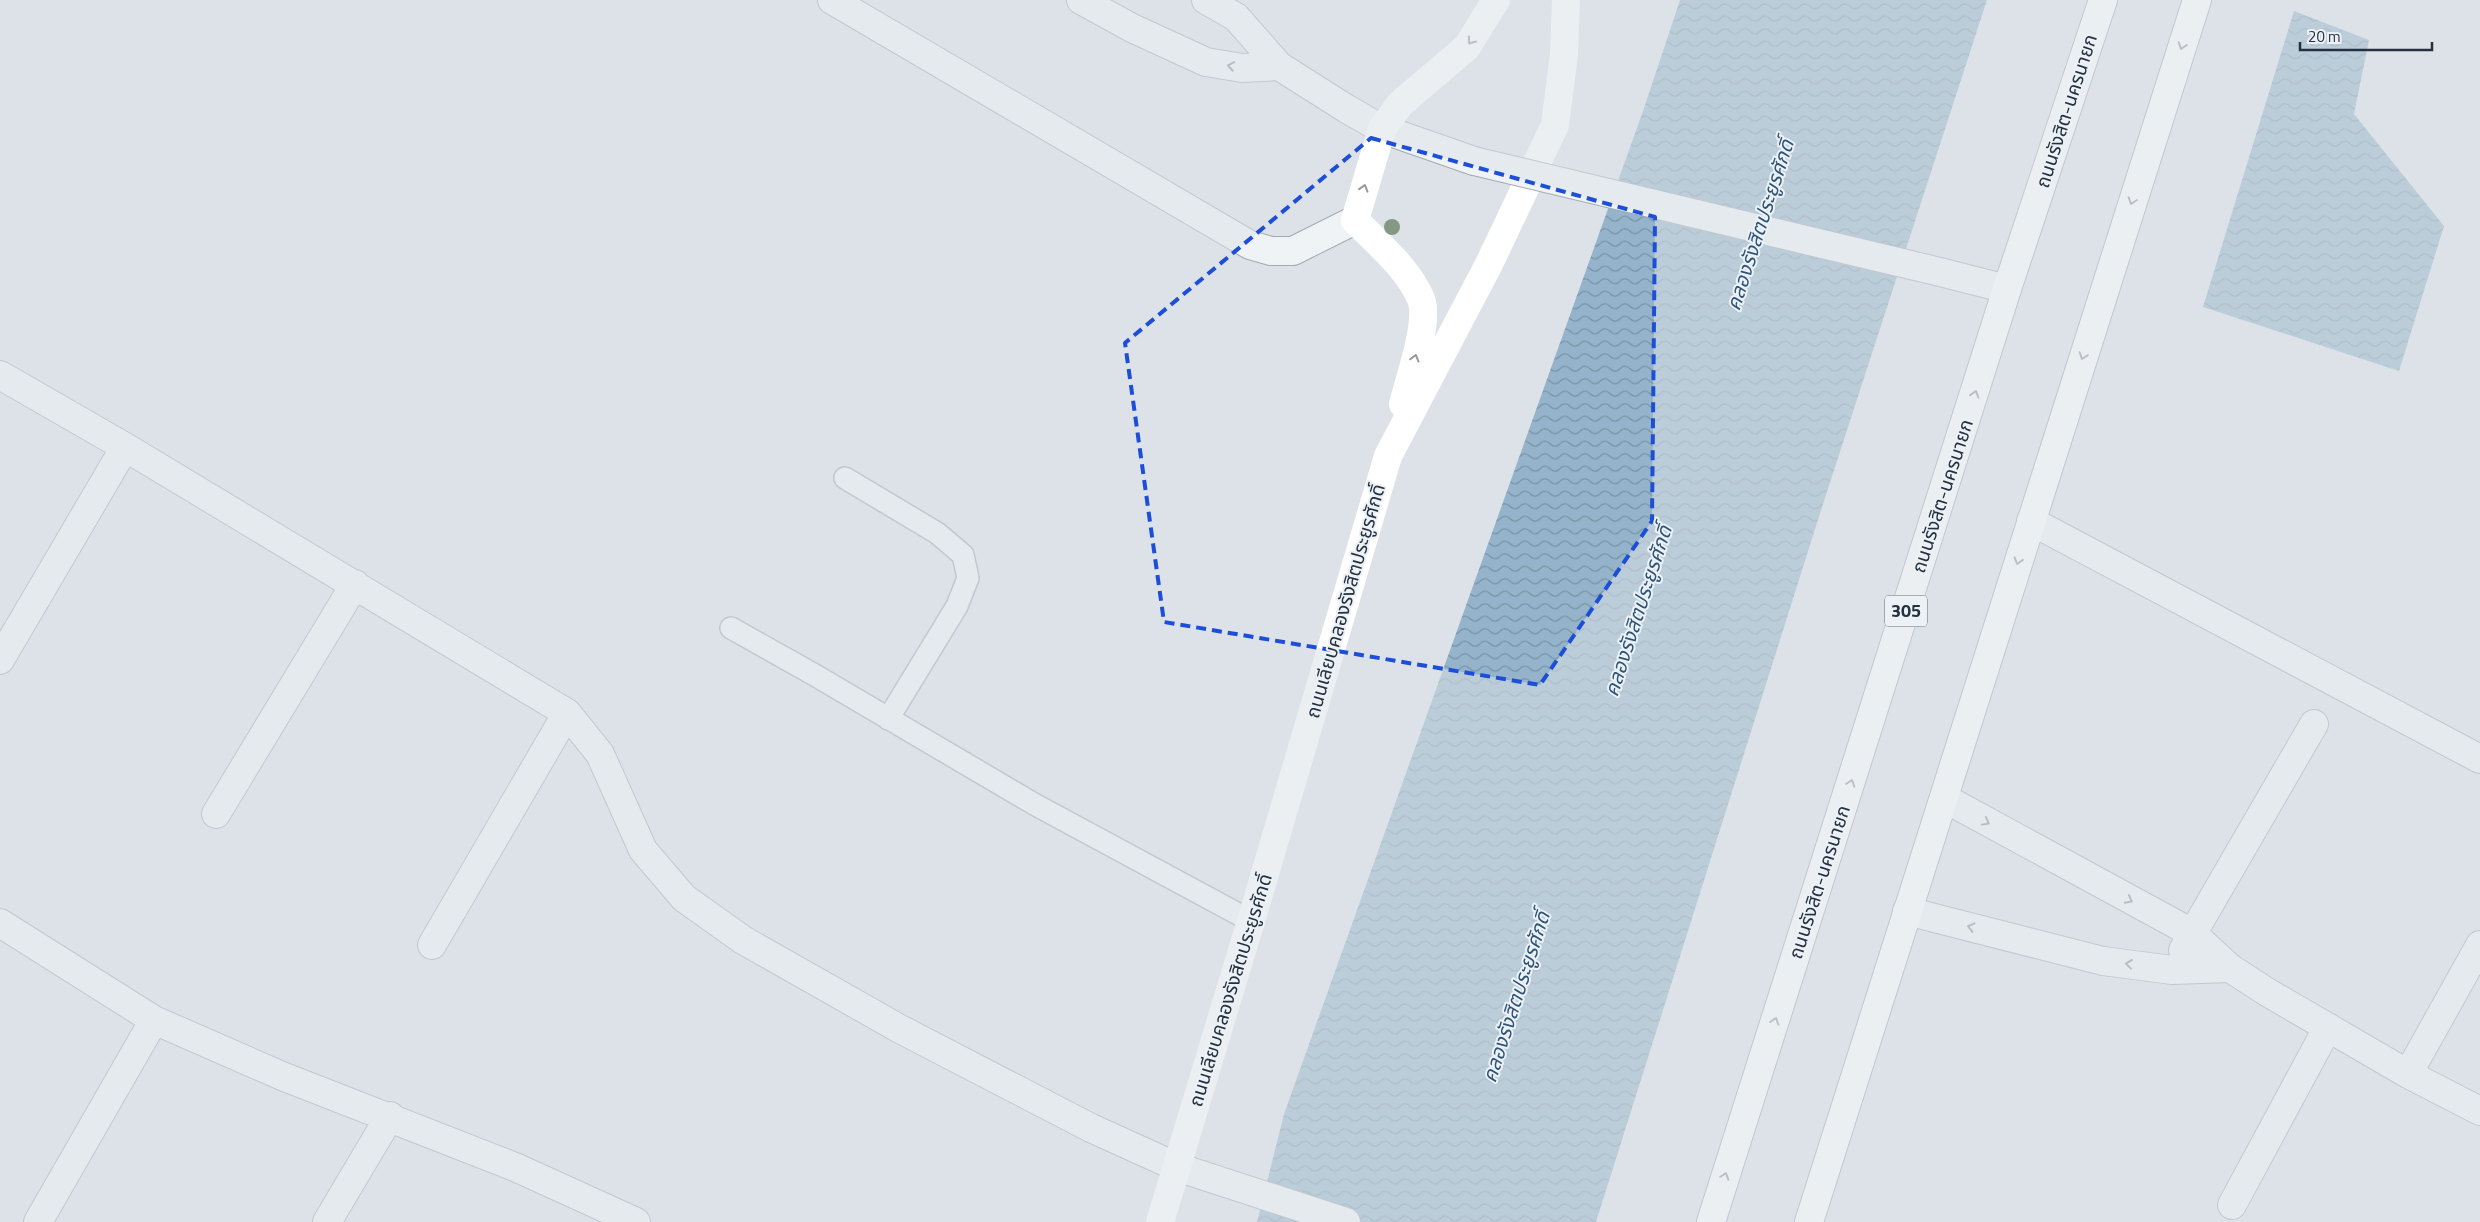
<svg xmlns="http://www.w3.org/2000/svg" width="2480" height="1222" viewBox="0 0 2480 1222" font-family="'Titillium Web','Noto Sans Thai',sans-serif">
<defs>
<pattern id="water-waves" width="16" height="10" patternUnits="userSpaceOnUse" patternTransform="scale(1.25)"><rect width="16" height="10" fill="#95b4cb"/><path d="M0 5q4-4 8 0t8 0" fill="none" stroke="#7993a6"/></pattern>
</defs>
<rect width="100%" height="100%" fill="#dde2e8"/>
<path fill="url(#water-waves)" d="M1680 0H1987L1823 504 1596 1222H1257L1284 1114 1643 111Z
M2294 11 2369 40 2354 114 2444 226 2399 371 2203 307Z"/>
<g fill="none" stroke-linecap="round" stroke-linejoin="round">
<defs>
<path id="lane" d="M845 478 937 533 963 555 968 578 957 606 888 719
M731 628 813 674 1034 804 1251 921"/>
<path id="street" d="M832 0 1250 245 1271 251H1293L1355 220
M1081 0 1132 28 1206 62 1242 68 1279 66
M1206 0 1236 17 1279 66 1347 109 1382 129 1474 161
M1940 272 2007 289
M0 375 125 447 567 713 600 754 643 850 684 898 743 940 900 1029 1091 1128 1177 1167 1346 1222
M2031 521 2480 759
M0 660 125 447
M1944 798 2192 933 2230 968 2267 992 2408 1074 2480 1111
M216 814 355 584
M1907 911 2103 961 2172 970 2230 968
M0 923 154 1020 282 1076 515 1167 636 1222
M432 945 567 713
M2183 950 2314 724
M2408 1074 2480 945
M2232 1205 2328 1027
M38 1222 154 1020
M327 1222 390 1116"/>
<path id="primary" d="M1711 1222 2007 289 2103 0
M1809 1222 2197 0"/>
</defs>
<use href="#lane" stroke="#a2a9b2" stroke-width="24"/>
<use href="#street" stroke="#a2a9b2" stroke-width="30"/>
<use href="#primary" stroke="#9ba8b5" stroke-width="30"/>
<use href="#lane" stroke="#f0f3f6" stroke-width="21"/>
<use href="#street" stroke="#f0f3f6" stroke-width="28"/>
<path stroke="#fff" stroke-width="28" d="M1403 404C1409 380 1430 321 1421 299 1408 268 1378 244 1355 220L1382 129 1400 104 1467 47 1496 0
M1160 1222 1251 921 1388 456 1489 264 1555 125 1564 54 1566 0"/>
<use href="#primary" stroke="#fff" stroke-width="28"/>
<defs>
<path id="street-bridge" d="M1474 161 1940 272"/>
</defs>
<use href="#street-bridge" stroke="#a2a9b2" stroke-width="30" stroke-linecap="butt"/>
<use href="#street-bridge" stroke="#f0f3f6" stroke-width="28"/>
</g>
<circle fill="#859884" cx="1392" cy="227" r="8"/>
<defs><path id="oneway-chevron" d="M-2-3.5L2.5 0L-2 3.5" fill="none" stroke-width="1.6" stroke-linecap="round" stroke-linejoin="round" transform="scale(1.25)"/></defs>
<g stroke="#9298a0">
<use href="#oneway-chevron" transform="translate(1471 41) rotate(126)"/>
<use href="#oneway-chevron" transform="translate(2182 46) rotate(108)"/>
<use href="#oneway-chevron" transform="translate(1364 188) rotate(-73)"/>
<use href="#oneway-chevron" transform="translate(2132 201) rotate(108)"/>
<use href="#oneway-chevron" transform="translate(2083 356) rotate(108)"/>
<use href="#oneway-chevron" transform="translate(1415 358) rotate(-75)"/>
<use href="#oneway-chevron" transform="translate(1975 394) rotate(-73)"/>
<use href="#oneway-chevron" transform="translate(2018 561) rotate(107)"/>
<use href="#oneway-chevron" transform="translate(1851 783) rotate(-72)"/>
<use href="#oneway-chevron" transform="translate(1775 1021) rotate(-72)"/>
<use href="#oneway-chevron" transform="translate(1725 1176) rotate(-72)"/>
</g>
<g stroke="#8a929b">
<use href="#oneway-chevron" transform="translate(1231 66) rotate(-170)"/>
<use href="#oneway-chevron" transform="translate(1986 822) rotate(29)"/>
<use href="#oneway-chevron" transform="translate(2129 900) rotate(28)"/>
<use href="#oneway-chevron" transform="translate(1971 927) rotate(-166)"/>
<use href="#oneway-chevron" transform="translate(2129 964) rotate(-173)"/>
</g>
<path d="M0 0H2480V1222H0ZM1371 138 1655 217 1652 521 1540 685 1164 622 1125 343Z" fill="#dde2e8" fill-opacity=".55" fill-rule="evenodd"/>
<path fill="none" stroke="#1d4ed8" stroke-width="4" stroke-dasharray="10 6" stroke-linejoin="round" d="M1371 138 1655 217 1652 521 1540 685 1164 622 1125 343Z"/>
<g text-anchor="middle" stroke-width="4" stroke-linejoin="round" paint-order="stroke">
<rect fill="#ecf1f6" stroke="#616b77" stroke-width="1" x="1885" y="595.5" width="42" height="31" rx="4"/>
<g font-size="18" font-weight="bold" fill="#253140">
<text x="1906" y="617">305</text>
</g>
<g font-size="19" fill="#253140" stroke="#ecf1f6">
<text transform="translate(2066 111) rotate(-72)" y="7">ถนนรังสิต-นครนายก</text>
<text transform="translate(1942 496) rotate(-72)" y="7">ถนนรังสิต-นครนายก</text>
<text transform="translate(1345 601) rotate(-74)" y="7">ถนนเลียบคลองรังสิตประยูรศักดิ์</text>
<text transform="translate(1819 882) rotate(-72)" y="7">ถนนรังสิต-นครนายก</text>
<text transform="translate(1230 990) rotate(-73)" y="7">ถนนเลียบคลองรังสิตประยูรศักดิ์</text>
</g>
<g font-size="20" font-style="italic" fill="#2d5476" stroke="#ecf1f6">
<text transform="translate(1760 225) rotate(-72)" y="7">คลองรังสิตประยูรศักดิ์</text>
<text transform="translate(1638 611) rotate(-72)" y="7">คลองรังสิตประยูรศักดิ์</text>
<text transform="translate(1516 997) rotate(-72)" y="7">คลองรังสิตประยูรศักดิ์</text>
</g>
</g>
<path d="M2300 42v8h132v-8" fill="none" stroke="#253140" stroke-width="2.5"/>
<text x="2308" y="42" font-size="15" fill="#253140" stroke="#ecf1f6" stroke-width="4" paint-order="stroke">20 m</text>
</svg>
